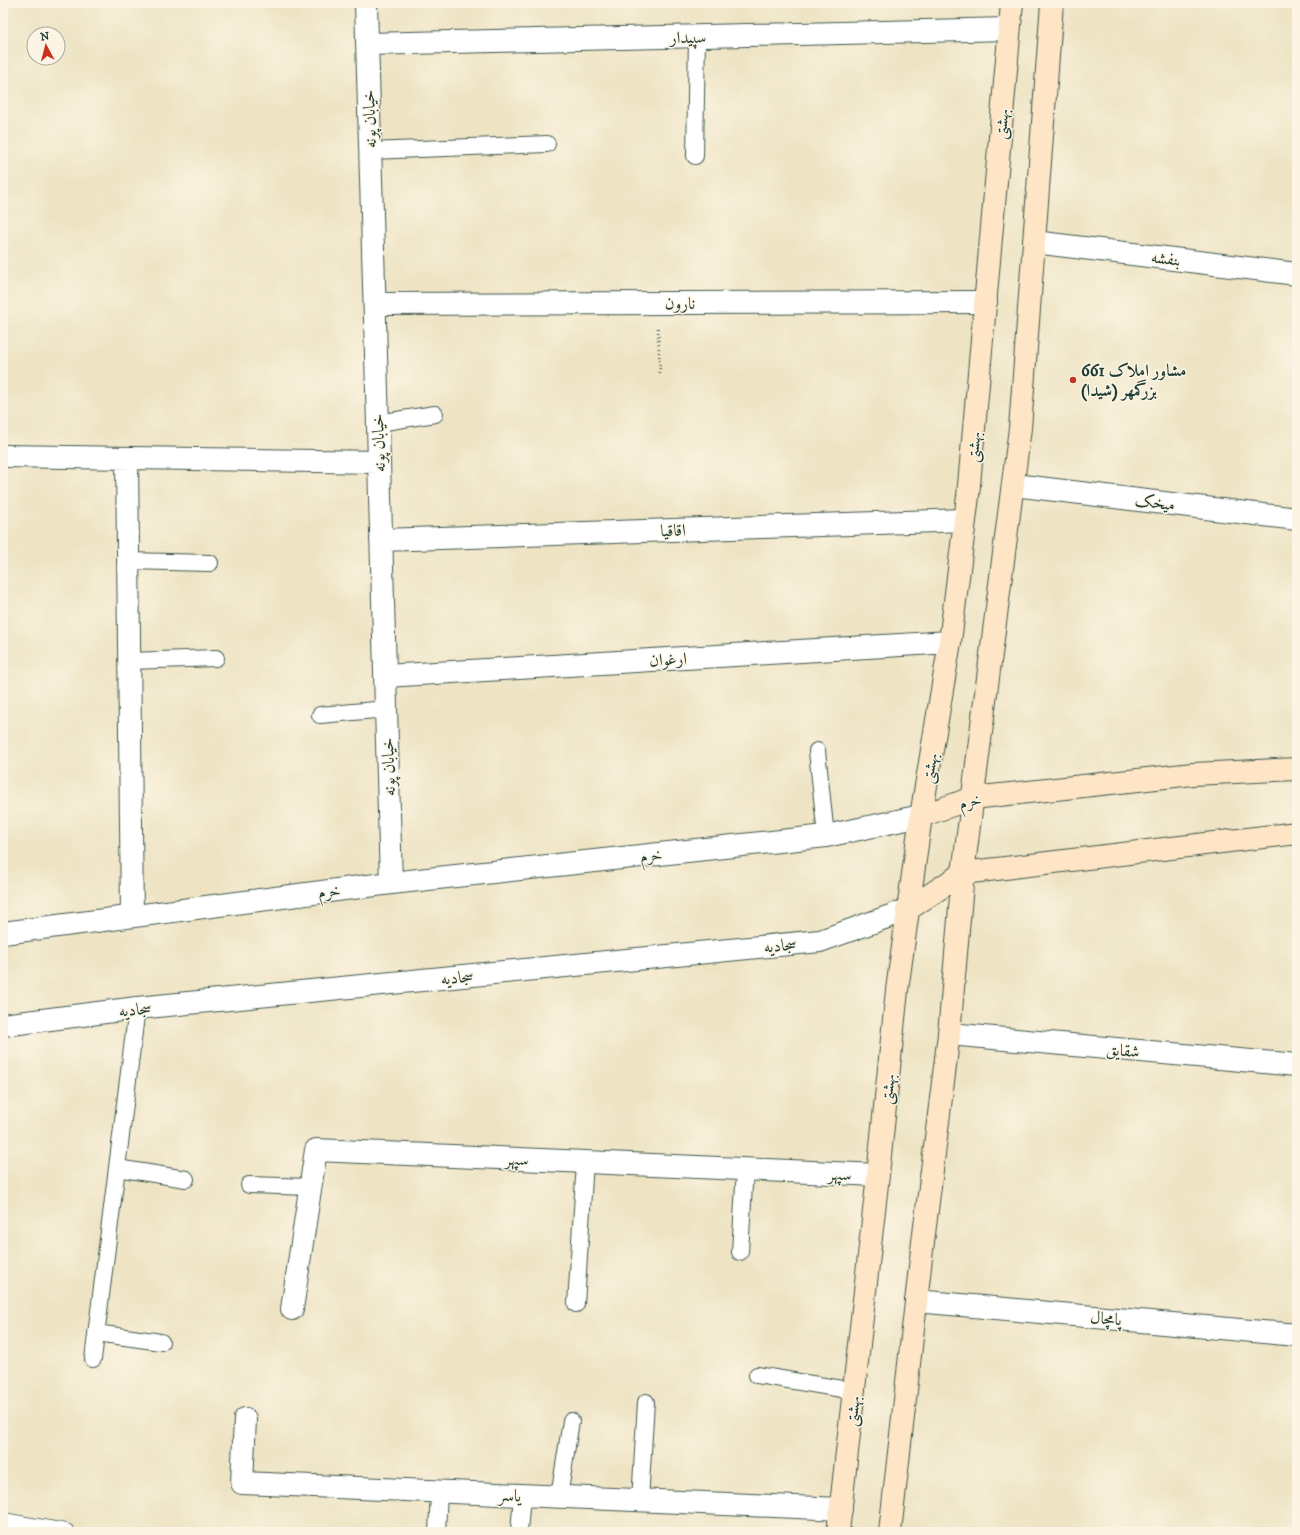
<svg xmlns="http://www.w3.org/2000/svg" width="1300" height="1535" viewBox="0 0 1300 1535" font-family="'IM FELL DW Pica',Amiri,serif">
<rect width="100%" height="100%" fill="#fcf5e5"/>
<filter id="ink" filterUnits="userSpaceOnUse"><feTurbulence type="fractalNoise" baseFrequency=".025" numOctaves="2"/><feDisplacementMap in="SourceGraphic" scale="8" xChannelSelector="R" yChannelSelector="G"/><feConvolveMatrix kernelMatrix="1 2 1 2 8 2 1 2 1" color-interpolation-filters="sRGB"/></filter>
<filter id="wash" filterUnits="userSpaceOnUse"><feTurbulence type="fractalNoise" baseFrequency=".012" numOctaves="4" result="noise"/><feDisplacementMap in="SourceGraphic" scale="16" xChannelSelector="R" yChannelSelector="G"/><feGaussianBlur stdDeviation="0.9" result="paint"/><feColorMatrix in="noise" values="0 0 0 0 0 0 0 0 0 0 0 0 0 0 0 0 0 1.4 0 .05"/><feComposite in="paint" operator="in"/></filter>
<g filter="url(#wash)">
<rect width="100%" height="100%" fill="#eee4c4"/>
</g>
<g filter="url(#ink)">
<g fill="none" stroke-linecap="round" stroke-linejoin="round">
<defs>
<path id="lane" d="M370 151 547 144
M695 156 697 37
M378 423 435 414
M128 561 210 563
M130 661 216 658
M320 715 386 709
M817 751 826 836
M117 1168 186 1179
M249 1185 310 1187
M740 1252 745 1169
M576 1304 585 1162
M96 1333 161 1342
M93 1359 137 1008
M757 1375 854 1391
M559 1497 571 1421
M640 1501 646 1402
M3 1521 66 1532
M437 1532 439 1492
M519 1532 522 1495"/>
<path id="street" d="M366 3 391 883
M367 44 1009 29
M1034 242 1297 274
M375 304 986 302
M3 456 379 462
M127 458 132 916
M1014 485 1297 519
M381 540 965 520
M385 676 950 642
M3 933 391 883 826 836 921 816
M3 1025 137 1008 820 941 907 910
M949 1034 1297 1065
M916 1301 1297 1335
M292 1309 316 1150 878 1175
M245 1419 242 1483 841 1509"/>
<path id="secondary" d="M921 816 973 798 1193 774 1297 769
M907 910 963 873 1297 833
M838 1532 878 1175 897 990 921 816 950 642 968 496 1012 3
M890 1532 921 1258 949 1034 963 873 1020 428 1052 3"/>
</defs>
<use href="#lane" stroke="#3e564a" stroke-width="18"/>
<use href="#street" stroke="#3e564a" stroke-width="24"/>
<use href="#secondary" stroke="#3e564a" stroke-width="24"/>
<path stroke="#3e564a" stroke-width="2.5" stroke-dasharray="1 3" stroke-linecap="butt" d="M658 328 660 374"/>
<use href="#lane" stroke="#fff" stroke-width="16"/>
<use href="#street" stroke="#fff" stroke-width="22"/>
<use href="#secondary" stroke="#fde5c5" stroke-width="22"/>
</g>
</g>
<circle fill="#c8321e" stroke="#fcf5e5" stroke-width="1.5" cx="1073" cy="380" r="4"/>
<g text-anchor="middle" stroke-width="3" stroke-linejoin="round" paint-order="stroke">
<g font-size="17" fill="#1f3d34" stroke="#fcf5e5">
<text transform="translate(688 37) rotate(-1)" y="6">سپیدار</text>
<text transform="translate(369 119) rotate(-92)" y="6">خیابان پونه</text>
<text transform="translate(1001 124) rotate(-85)" y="6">بهشتی</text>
<text transform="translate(1166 258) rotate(7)" y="6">بنفشه</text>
<text x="680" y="309">نارون</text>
<text transform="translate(378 443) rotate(-92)" y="6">خیابان پونه</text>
<text transform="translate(973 447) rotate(-85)" y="6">بهشتی</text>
<text transform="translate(1155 502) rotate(7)" y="6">میخک</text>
<text transform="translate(673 530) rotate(-2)" y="6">اقاقیا</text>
<text transform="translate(668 659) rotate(-3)" y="6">ارغوان</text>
<text transform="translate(388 767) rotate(-92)" y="6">خیابان پونه</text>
<text transform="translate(929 768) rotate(-80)" y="6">بهشتی</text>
<text transform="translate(970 801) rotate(-13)" y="6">خرم</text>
<text transform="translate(651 855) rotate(-6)" y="6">خرم</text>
<text transform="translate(329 891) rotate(-7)" y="6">خرم</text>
<text transform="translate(780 945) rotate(-6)" y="6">سجادیه</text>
<text transform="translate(457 977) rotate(-6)" y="6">سجادیه</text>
<text transform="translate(135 1009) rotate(-6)" y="6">سجادیه</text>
<text transform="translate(1123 1050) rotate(5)" y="6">شقایق</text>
<text transform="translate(887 1089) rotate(-84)" y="6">بهشتی</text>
<text transform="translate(517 1159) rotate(3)" y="6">سپهر</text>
<text transform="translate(840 1174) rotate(3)" y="6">سپهر</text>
<text transform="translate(1106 1318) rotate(5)" y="6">پامچال</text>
<text transform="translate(852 1411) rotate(-84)" y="6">بهشتی</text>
<text transform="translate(510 1495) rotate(2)" y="6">یاسر</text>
</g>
<g font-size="17" font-weight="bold" fill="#1f3d34" stroke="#fcf5e5" text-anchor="start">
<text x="1081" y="376">مشاور املاک 661<tspan x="1081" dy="20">بزرگمهر (شیدا)</tspan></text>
</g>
</g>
<rect width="1300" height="1535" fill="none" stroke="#fcf5e5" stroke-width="16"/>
<g transform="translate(46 46) rotate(353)"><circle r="19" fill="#fcf5e5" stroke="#a4ab9e"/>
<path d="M0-3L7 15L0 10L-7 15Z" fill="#c8321e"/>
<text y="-6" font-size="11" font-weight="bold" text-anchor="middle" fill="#1f3d34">N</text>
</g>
</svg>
